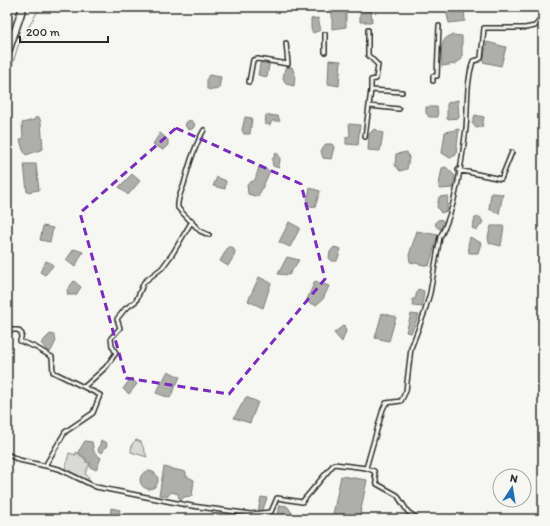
<svg xmlns="http://www.w3.org/2000/svg" width="550" height="526" viewBox="0 0 550 526" font-family="Itim,sans-serif">
<rect width="100%" height="100%" fill="#f6f6f2"/>
<filter id="ink" filterUnits="userSpaceOnUse"><feTurbulence type="fractalNoise" baseFrequency=".025" numOctaves="2"/><feDisplacementMap in="SourceGraphic" scale="8" xChannelSelector="R" yChannelSelector="G"/><feConvolveMatrix kernelMatrix="1 2 1 2 8 2 1 2 1" color-interpolation-filters="sRGB"/></filter>
<g filter="url(#ink)">
<path fill="#d9d9d5" stroke="#828280" d="M136 440 141 442 147 457 131 452 132 444Z
M76 452 90 463 85 474 89 477 87 482 65 469 69 453 76 455Z"/>
<path fill="#aeaeab" stroke="#7a7a78" d="M332 7H346V27L332 29Z
M360 7H371L372 22H360Z
M445 7H464L465 21 449 23Z
M318 18 321 30 313 33 311 28V19Z
M452 35 462 36V59L455 64 442 66C442 54 438 39 452 35Z
M487 42 506 47 501 66 483 62Z
M261 59 270 60 267 77 258 75Z
M329 60 341 61 339 86 328 84Z
M292 67 295 75 294 86 286 84 283 78 285 68Z
M209 75 221 77 219 88 215 90 207 89V78Z
M458 100 459 118 447 119V104L449 102Z
M426 107H437L438 117H429L426 113Z
M266 115 278 116 280 121H272L270 125 265 124Z
M475 115 484 117 482 127 476 128 472 123Z
M39 117 41 122 43 149 26 155 23 150 20 140 23 139 22 123 34 120 35 118Z
M245 117 252 118 250 134H244L242 130Z
M185.5 125a4.5 4.5 0 1 1 9 0a4.5 4.5 0 1 1-9 0Z
M349 124 360 125 358 145 346 144V137L350 136Z
M374 129 383 133 380 151 368 150 369 134Z
M459 129 456 155 450 158 442 153 445 132Z
M160 133 168 140V145L163 150 153 144Z
M326 144H332L334 147 331 159 323 158 321 151Z
M407 152 409 158 407 169 400 171 395 165 396 154Z
M276 153 279 155 280 159 279 168 273 166 272 160Z
M24 164H36L39 190 27 192Z
M259 167 270 171 258 197 248 194 247 184 255 180Z
M446 167 455 176 453 188 440 189 439 185 442 168Z
M132 174 140 181 128 195 119 187Z
M217 177 226 181 225 189 213 186Z
M310 188 320 191 315 207 306 205Z
M491 193 503 194 499 214 489 209Z
M448 196 447 211 441 213 437 207 439 197Z
M480 217 483 222 477 230 472 228 475 218Z
M435.5 224a4.5 4.5 0 1 1 9 0a4.5 4.5 0 1 1-9 0Z
M289 222 300 228 290 247 279 242Z
M43 226 53 228 50 242 40 240Z
M491 226H504L501 246 489 243 488 237Z
M417 231 438 235 429 266 410 262 409 255Z
M470 237 481 243 478 253H469L468 245Z
M228 247H232L235 251 234 256 228 266 220 261Z
M334 247 341 249 337 261H332L329 258 330 252Z
M74 249 83 252 75 267 66 260Z
M287 257 299 260 289 275 278 274Z
M46 261 51 263 53 266 45 275 40 272Z
M259 277 271 283 263 308 248 301Z
M74 281 81 287 76 295H68L67 290Z
M315 281 329 286 323 299 316 305 306 302Z
M418 289 424 291 422 307 413 306 412 299H415Z
M382 313 396 317 389 341 375 338Z
M411 314 419 315 411 333 406 332Z
M344 325 346 331 342 342 334 333Z
M50 334 54 335 56 341 51 351 48 352 41 343Z
M168 371 180 377 170 398 156 393Z
M131 378 137 384 129 394 123 389Z
M246 397 258 402 250 423 234 418Z
M85 441 92 442 94 452 101 458 96 470 90 467V463L86 462V459L78 452Z
M101 441 106 442 107 445 102 453 98 451Z
M164 467 186 472V476L194 480 192 496 184 497 180 502 178 494 171 492 168 496 159 495Z
M140 480a9 9 0 1 1 18 0a9 9 0 1 1-18 0Z
M341 476 367 480 359 519H332Z
M261 497 267 498 262 512H258Z
M280 505 287 506 292 513 291 519H277Z
M111 508 120 510 119 519 110 517Z"/>
<g fill="none" stroke-linecap="round" stroke-linejoin="round">
<path stroke="#7a7a78" stroke-width="1" d="M7 83 18 46 40 7"/>
<defs>
<path id="street" d="M368 30V55L378 65 376 79 371 80V90L402 92
M325 52V34
M433 81V76H437L439 26
M249 82 253 60 258 59 288 64 286 43
M369 106 399 109
M204 130C194 147 189 164 184 184 181 193 177 198 178 208L200 231 209 235
M365 137 371 90
M458 170 501 179 512 152
M7 334 11 330H18L22 334 20 341 35 347 52 357 53 372 100 395 93 413 65 432 45 466
M84 387 106 367 116 353 112 346 111 338 120 328 117 319 125 309 136 301 144 282 162 268 173 253 192 221
M7 454 19 460 59 469 96 487 192 506 251 514 271 512 277 498 302 502 334 464 366 468 374 471 377 484 397 495 408 512 418 519
M366 468 383 409 386 403 401 401 406 391 411 348 424 314 430 293 440 237C456 209 462 160 466 128 468 105 466 83 473 61L478 60 481 58 484 28H525L535 26 543 16"/>
<path id="highway" d="M7 55 23 7"/>
</defs>
<use href="#street" stroke="#2b2b2b" stroke-width="6"/>
<use href="#highway" stroke="#2b2b2b" stroke-width="9"/>
<use href="#street" stroke="#f6f6f2" stroke-width="3"/>
<use href="#highway" stroke="#f6f6f2" stroke-width="6"/>
</g>
</g>
<path fill="none" stroke="#7b2cbf" stroke-width="3" stroke-dasharray="8 5" stroke-linejoin="round" d="M176 128 301 184 325 279 229 394 126 378 80 213Z"/>
<rect width="550" height="526" fill="none" stroke="#f6f6f2" stroke-width="24"/>
<rect x="12" y="12" width="526" height="502" fill="none" stroke="#2b2b2b" stroke-width="1.5" filter="url(#ink)"/>
<g transform="translate(512 488) rotate(12)"><circle r="19" fill="#f6f6f2" stroke="#a5a5a2"/>
<path d="M0-3L7 15L0 10L-7 15Z" fill="#1f6fb2"/>
<text y="-6" font-size="11" font-weight="bold" text-anchor="middle" fill="#2b2b2b">N</text>
</g>
<path d="M20 36v6h88v-6" fill="none" stroke="#2b2b2b" stroke-width="2"/>
<text x="26" y="36" font-size="12" fill="#2b2b2b" stroke="#f6f6f2" stroke-width="3" paint-order="stroke">200 m</text>
</svg>
